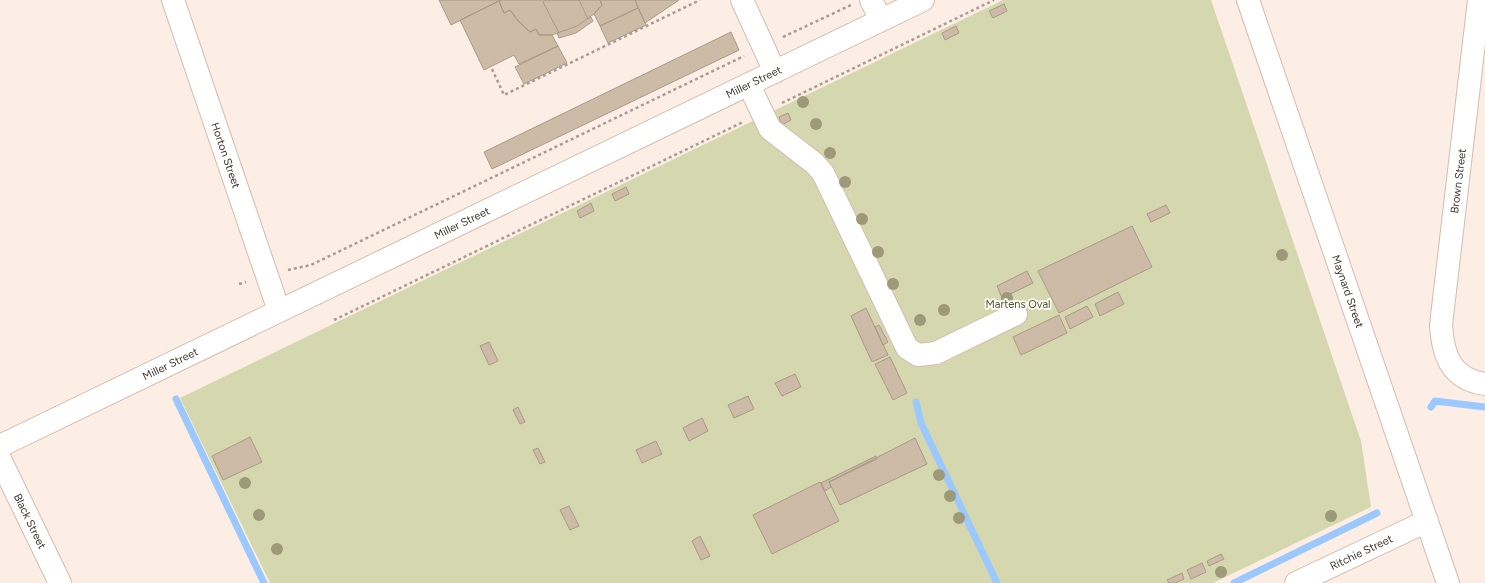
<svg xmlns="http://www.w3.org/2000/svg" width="1485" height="583" viewBox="0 0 1485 583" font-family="Figtree,sans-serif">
<rect width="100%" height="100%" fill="#fceee4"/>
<path fill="#d5d8ae" d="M1003 0H1211L1361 441 1371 507 1213 583H270L180 398Z"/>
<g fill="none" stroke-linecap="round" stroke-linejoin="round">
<path stroke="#9bc8ff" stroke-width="7" d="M176 399 264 583
M916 402 921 423 997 583
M1431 407 1435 401 1485 407
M1234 583 1377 513"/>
</g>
<path fill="#cdbba7" stroke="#aa9a87" d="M439 0H501L451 25Z
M501 0H600L602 5 594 14 577 26 552 35H539L536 29 530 32 523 26 510 10 504 13 499 1Z
M546 0H579L588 19 591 17 593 21 576 33 559 38 557 33H559L543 2Z
M600 0H635L638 8 600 26 594 14 602 5Z
M635 0H679L645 23Z
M499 1 504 13 510 10 516 19 530 32 536 29 539 35H552L558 46 519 64 514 55 484 70 460 20Z
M1004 4 1007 11 993 18 989 11Z
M638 8 646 25 608 43 600 26Z
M956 26 959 33 945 40 942 33Z
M731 32 739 50 492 169 484 152Z
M558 46 567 63 524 84 515 67Z
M788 113 791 120 782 125 779 117Z
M626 187 629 194 615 201 612 194Z
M591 203 594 211 580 218 577 211Z
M1166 205 1170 213 1151 222 1147 214Z
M1132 226 1152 267 1059 313 1038 271Z
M1027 271 1033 283 1002 298 997 286Z
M1118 292 1124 304 1100 316 1095 304Z
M1087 306 1093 317 1070 329 1065 317Z
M866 308 888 355 872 362 851 316Z
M1059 315 1067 333 1021 355 1013 337Z
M879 325 888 342 883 345 875 327Z
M489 342 498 361 489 365 480 346Z
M890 357 907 393 893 400 875 364Z
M795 374 801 387 782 396 775 383Z
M748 396 754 409 734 418 728 405Z
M518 407 525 422 520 424 513 410Z
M702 418 708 431 689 441 683 428Z
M250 437 262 462 223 480 212 456Z
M915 438 927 464 840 505 829 482Z
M656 441 662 454 642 463 636 450Z
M538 448 545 462 540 464 533 450Z
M876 456 877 459 829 482 831 487 825 491 821 483Z
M820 482 839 521 772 554 753 515Z
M569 506 579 526 570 530 560 510Z
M700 536 710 556 701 560 692 541Z
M1221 554 1224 559 1209 566 1207 561Z
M1202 563 1206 572 1191 579 1187 570Z
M1182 573 1184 579 1175 583H1169L1167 580Z"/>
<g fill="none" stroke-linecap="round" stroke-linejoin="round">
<defs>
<g id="minor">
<path id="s1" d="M173 0 279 311"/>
<path d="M742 0 775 72"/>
<path d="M871 0 881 20"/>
<path id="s2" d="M1248 0 1448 583"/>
<path d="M1479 0 1441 325C1443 356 1451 379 1485 384"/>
<path d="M749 85 770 129 814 163 823 173 907 348 918 355 936 353 1016 314"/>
<path id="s3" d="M0 446 923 0"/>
<path id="s4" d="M0 459 60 583"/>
<path id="s5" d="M1296 583 1427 521"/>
</g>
</defs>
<use href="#minor" stroke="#d3bcad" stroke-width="24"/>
<path stroke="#a89c94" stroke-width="2.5" stroke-dasharray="3 3" stroke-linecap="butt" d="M783 37 851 5
M492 69 504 95 700 0
M782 103 994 0
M288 270 311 265 744 56
M239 284 246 282
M334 320 743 122"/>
<use href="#minor" stroke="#fff" stroke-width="22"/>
</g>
<g fill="#9e9978">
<circle cx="803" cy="102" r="6"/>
<circle cx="816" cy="124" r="6"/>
<circle cx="830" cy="153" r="6"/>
<circle cx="845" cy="182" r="6"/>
<circle cx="862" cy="219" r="6"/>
<circle cx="878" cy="252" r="6"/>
<circle cx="1282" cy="255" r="6"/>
<circle cx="893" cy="284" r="6"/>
<circle cx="1007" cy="298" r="6"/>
<circle cx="944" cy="310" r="6"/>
<circle cx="920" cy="320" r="6"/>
<circle cx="939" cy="475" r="6"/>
<circle cx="245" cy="483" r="6"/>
<circle cx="950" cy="496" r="6"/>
<circle cx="259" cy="515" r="6"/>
<circle cx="1331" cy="516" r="6"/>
<circle cx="959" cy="518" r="6"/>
<circle cx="277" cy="549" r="6"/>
<circle cx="1221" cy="572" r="6"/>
</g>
<g text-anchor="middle" stroke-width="3.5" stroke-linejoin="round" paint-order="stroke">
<g font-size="11" fill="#3e352f" stroke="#fff">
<text dy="4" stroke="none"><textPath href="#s3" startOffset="837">Miller Street</textPath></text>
<text dy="4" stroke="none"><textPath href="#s1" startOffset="164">Horton Street</textPath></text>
<text transform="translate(1458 181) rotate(-83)" y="4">Brown Street</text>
<text dy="4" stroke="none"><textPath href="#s3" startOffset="513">Miller Street</textPath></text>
<text dy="4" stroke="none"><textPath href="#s2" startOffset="308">Maynard Street</textPath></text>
<text dy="4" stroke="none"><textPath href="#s3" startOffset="189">Miller Street</textPath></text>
<text dy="4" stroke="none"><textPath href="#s4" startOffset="69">Black Street</textPath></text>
<text dy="4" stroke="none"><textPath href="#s5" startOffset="72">Ritchie Street</textPath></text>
</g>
<g font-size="11" fill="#515320" stroke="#fff">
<text x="1018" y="308">Martens Oval</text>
</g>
</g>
</svg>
